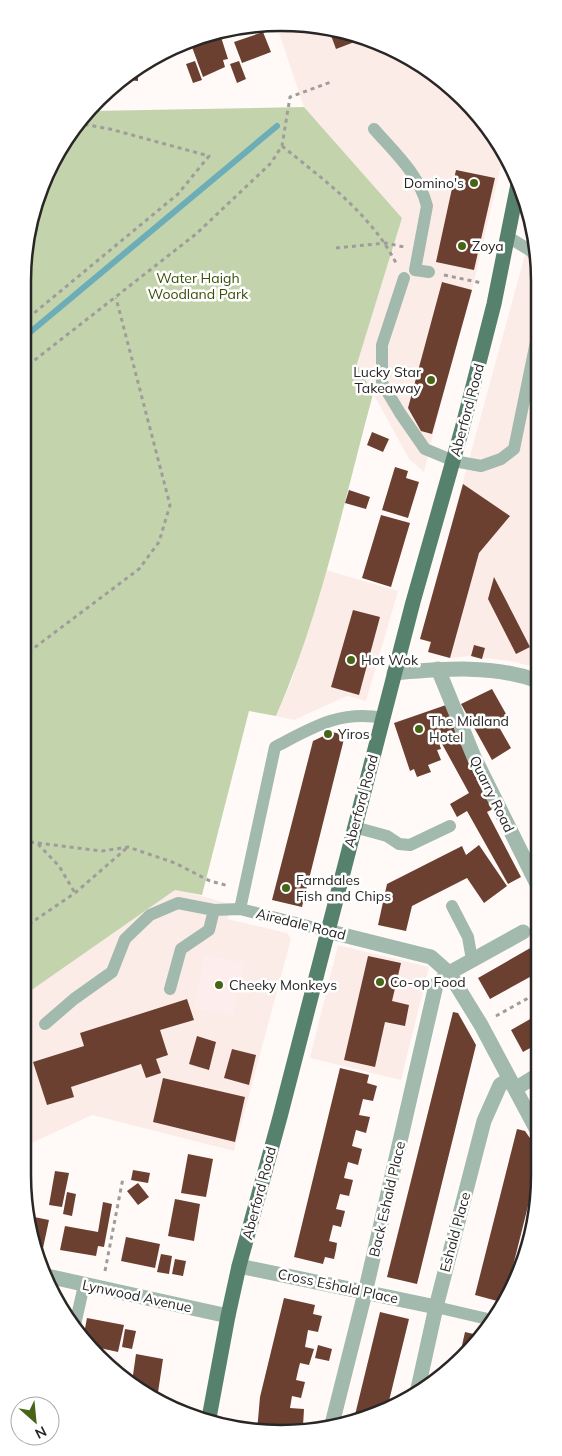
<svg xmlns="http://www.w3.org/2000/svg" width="562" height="1456" viewBox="0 0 562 1456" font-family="Mulish,sans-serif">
<rect width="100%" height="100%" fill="#fffaf8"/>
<path fill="#fcece7" d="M277 27 348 31 410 57 475 110 504 153 472 290 440 406 424 472 409 459 357 364 402 218 304 107Z
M532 229 537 247 538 668 511 661 471 656 450 658 428 652 430 642 420 639Z
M326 570 398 591 366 701 347 696 294 720 276 716 292 680Z
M175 889 231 904 228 919 287 933 291 939 234 1151 92 1115 23 1147V996Z
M338 945 429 967 401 1080 310 1058Z"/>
<path fill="#fdeded" d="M205 954 244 963 233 1016 194 1008Z"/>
<path fill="#c3d4ad" d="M304 107 402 218 357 364 373 394C344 501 321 614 276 716L249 711 202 895 175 890 23 996 22 281 31 214 76 123 91 111Z"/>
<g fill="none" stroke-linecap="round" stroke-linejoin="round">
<path stroke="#6dadb8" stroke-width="6" d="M22 339 277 126"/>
</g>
<path fill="#6c4030" d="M329 30 348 31 365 38 336 49Z
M263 32 271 52 242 63 234 42Z
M221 37 228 59 223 60 225 67 203 77 192 47Z
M181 47 183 52 154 62 152 57Z
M195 61 202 80 193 83 186 64Z
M239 61 246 79 237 83 230 64Z
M138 69V81L128 80V78Z
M456 170 495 178 474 270 436 262Z
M442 282 472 290 432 434 421 431 408 408Z
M372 432 389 439 383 452 367 445Z
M395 467 408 471 406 478 419 482 408 518 382 510Z
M463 484 510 516 479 553 450 658 428 652 431 642 420 639Z
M349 490 370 497 366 509 345 503Z
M381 515 410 523 391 587 362 578Z
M494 577 530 647 516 654 488 599Z
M353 610 380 617 359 695 331 687Z
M474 645 485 648 482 659 471 656Z
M492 689 510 721 499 727 511 748 492 760 461 704Z
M446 705 455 731 495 808 487 812 521 877 508 884 467 811 457 817 450 804 469 793 441 742 439 743 441 749 437 750 441 760 428 765 431 772 417 777 414 769 410 771 394 723Z
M332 732 345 735 302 907 272 900 313 741Z
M479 845 507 886 484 903 467 878 412 906 406 931 378 925 387 884 462 846 466 855Z
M539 943V972L490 999 478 978Z
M368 956 401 963 392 1001 409 1005 405 1026 385 1022 375 1067 344 1060Z
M187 999 194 1020 160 1030 168 1055 156 1059 161 1073 146 1078 141 1064 71 1087 74 1097 47 1105 33 1062 84 1046 80 1033Z
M453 1012 458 1013 476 1045 417 1284 387 1277Z
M539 1014V1043L523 1052 511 1030Z
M197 1036 216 1042 209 1070 189 1064Z
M232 1049 256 1055 249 1085 224 1078Z
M340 1068 369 1075 367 1083 377 1086 373 1101 363 1099 359 1115 370 1117 366 1133 356 1130 352 1146 362 1149 358 1165 348 1162 344 1178 353 1180 349 1196 340 1194 336 1209 345 1211 341 1227 333 1225 329 1241 337 1243 336 1250 334 1259 325 1257 323 1264 294 1257Z
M163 1078 245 1097 235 1142 153 1122Z
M517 1129 525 1131 539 1151V1162L507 1290 501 1302 475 1295Z
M188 1154 213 1159 206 1197 181 1193Z
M133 1170 150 1173 148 1183 131 1180Z
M55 1171 69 1173 62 1207 49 1205Z
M138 1183 149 1197 138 1205 127 1191Z
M67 1192 76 1194 72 1216 63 1214Z
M175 1199 200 1204 194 1241 168 1236Z
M103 1202 112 1204 104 1247 98 1246 96 1256 60 1250 65 1226 98 1232Z
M29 1216 49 1220 43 1248 34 1246Z
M126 1237 160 1244 155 1268 121 1261Z
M161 1254 172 1256 169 1274 157 1272Z
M175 1259 186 1261 183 1276 172 1274Z
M284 1298 315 1305 313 1314 322 1316 318 1332 308 1330 305 1347 314 1349 309 1365 300 1363 298 1371 296 1380 305 1382 301 1398 292 1396 290 1408 304 1409 303 1426 289 1425 288 1430 257 1431 260 1397Z
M380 1312 409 1319 388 1405 354 1419Z
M87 1318 124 1325 118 1352 86 1345 83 1339Z
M125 1329 136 1331 132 1349 122 1347Z
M465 1332 482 1336 459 1358 461 1350Z
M318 1345 332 1349 329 1361 315 1358Z
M136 1354 163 1359 157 1399 151 1398 132 1382Z"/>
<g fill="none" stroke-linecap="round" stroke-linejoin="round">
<path stroke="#a09c9b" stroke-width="3" stroke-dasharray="4 4" stroke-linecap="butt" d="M282 146C324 180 371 214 396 263
M336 248 386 243 404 247
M444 275 482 283
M22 323 178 194 209 156 110 129 77 123
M22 370 196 234 271 163 282 146 290 97 331 82
M22 657 139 569 159 542 170 505 116 298
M22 841 102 851 128 847 175 863 210 881 229 886
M38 844 59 866 75 893
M22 929 75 893 128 847
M496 1016 539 992
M105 1271 123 1178"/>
<path stroke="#a2b9ad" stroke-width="12" d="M374 129C395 153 419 174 427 206L415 270 429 272
M508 237 531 251 537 258
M404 278 382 345V383L400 413 425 449 454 461 481 466 501 459 514 449 537 337
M354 827 387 836 399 844 410 845 450 826
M452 906 468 937 472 960
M327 931 240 909 275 747C312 728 339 710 383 718
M170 989 181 949 209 930 214 910
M45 1024 74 999 112 972 125 939 150 915 178 903 214 910 240 909
M436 1307 492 1320
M75 1325 84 1285"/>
<path stroke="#a2b9ad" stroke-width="15" d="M438 669 474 757 539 888
M327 931 431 957 449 973 481 1025 539 1134
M515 1089 539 1074
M239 1266 436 1307
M47 1276 228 1316
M417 1393 436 1307 484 1121 500 1085 509 1079
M331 1428 365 1293 436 985 449 973 523 932"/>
<path stroke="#a2b9ad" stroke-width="15" d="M394 673C442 669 492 664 538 681"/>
<path stroke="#56816c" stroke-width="15" d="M209 1418 228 1316 239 1266 280 1117 413 602 462 429 494 304 518 184"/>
</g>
<g fill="#486417" stroke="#fff" stroke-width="2">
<circle cx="474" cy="183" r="5"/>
<circle cx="462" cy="246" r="5"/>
<circle cx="431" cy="380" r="5"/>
<circle cx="351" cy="660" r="5"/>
<circle cx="419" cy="729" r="5"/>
<circle cx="328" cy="734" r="5"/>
<circle cx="286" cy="888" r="5"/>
<circle cx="380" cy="982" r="5"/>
<circle cx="219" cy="985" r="5"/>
</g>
<g text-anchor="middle" stroke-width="5" stroke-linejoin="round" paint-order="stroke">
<g font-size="14" fill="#292625" stroke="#fff" text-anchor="start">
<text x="464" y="188" text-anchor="end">Domino's</text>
<text x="472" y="251">Zoya</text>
<text x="421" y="377" text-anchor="end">Lucky Star<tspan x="421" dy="16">Takeaway</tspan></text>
<text x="361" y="665">Hot Wok</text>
<text x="429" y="726">The Midland<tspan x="429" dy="16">Hotel</tspan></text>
<text x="338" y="739">Yiros</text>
<text x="296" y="885">Farndales<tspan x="296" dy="16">Fish and Chips</tspan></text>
<text x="390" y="987">Co-op Food</text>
<text x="229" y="990">Cheeky Monkeys</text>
</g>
<g font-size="14" fill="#394f06" stroke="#fff">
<text x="198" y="283">Water Haigh<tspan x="198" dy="16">Woodland Park</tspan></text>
</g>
<g font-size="14" fill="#292625" stroke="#fff">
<text transform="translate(467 410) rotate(-75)" y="5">Aberford Road</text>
<text transform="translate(492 794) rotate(64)" y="5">Quarry Road</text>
<text transform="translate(361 801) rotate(-75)" y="5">Aberford Road</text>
<text transform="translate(301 924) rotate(14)" y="5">Airedale Road</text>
<text transform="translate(259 1193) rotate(-75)" y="5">Aberford Road</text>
<text transform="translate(387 1199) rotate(-77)" y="5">Back Eshald Place</text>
<text transform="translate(455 1232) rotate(-75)" y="5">Eshald Place</text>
<text transform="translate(338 1286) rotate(12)" y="5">Cross Eshald Place</text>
<text transform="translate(137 1296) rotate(12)" y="5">Lynwood Avenue</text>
</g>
</g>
<path d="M0 0H562V1456H0ZM281 31H281A250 250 0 0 1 531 281V1175A250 250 0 0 1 281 1425H281A250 250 0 0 1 31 1175V281A250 250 0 0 1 281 31Z" fill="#fff" fill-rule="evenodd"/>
<path fill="none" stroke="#292625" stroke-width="2.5" d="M281 31H281A250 250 0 0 1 531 281V1175A250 250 0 0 1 281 1425H281A250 250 0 0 1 31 1175V281A250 250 0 0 1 281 31Z"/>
<g transform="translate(35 1421) rotate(153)"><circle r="24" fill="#ffffff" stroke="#a9a8a8"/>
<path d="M0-4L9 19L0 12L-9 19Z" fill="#486417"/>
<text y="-8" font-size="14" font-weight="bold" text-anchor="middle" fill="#292625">N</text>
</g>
</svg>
